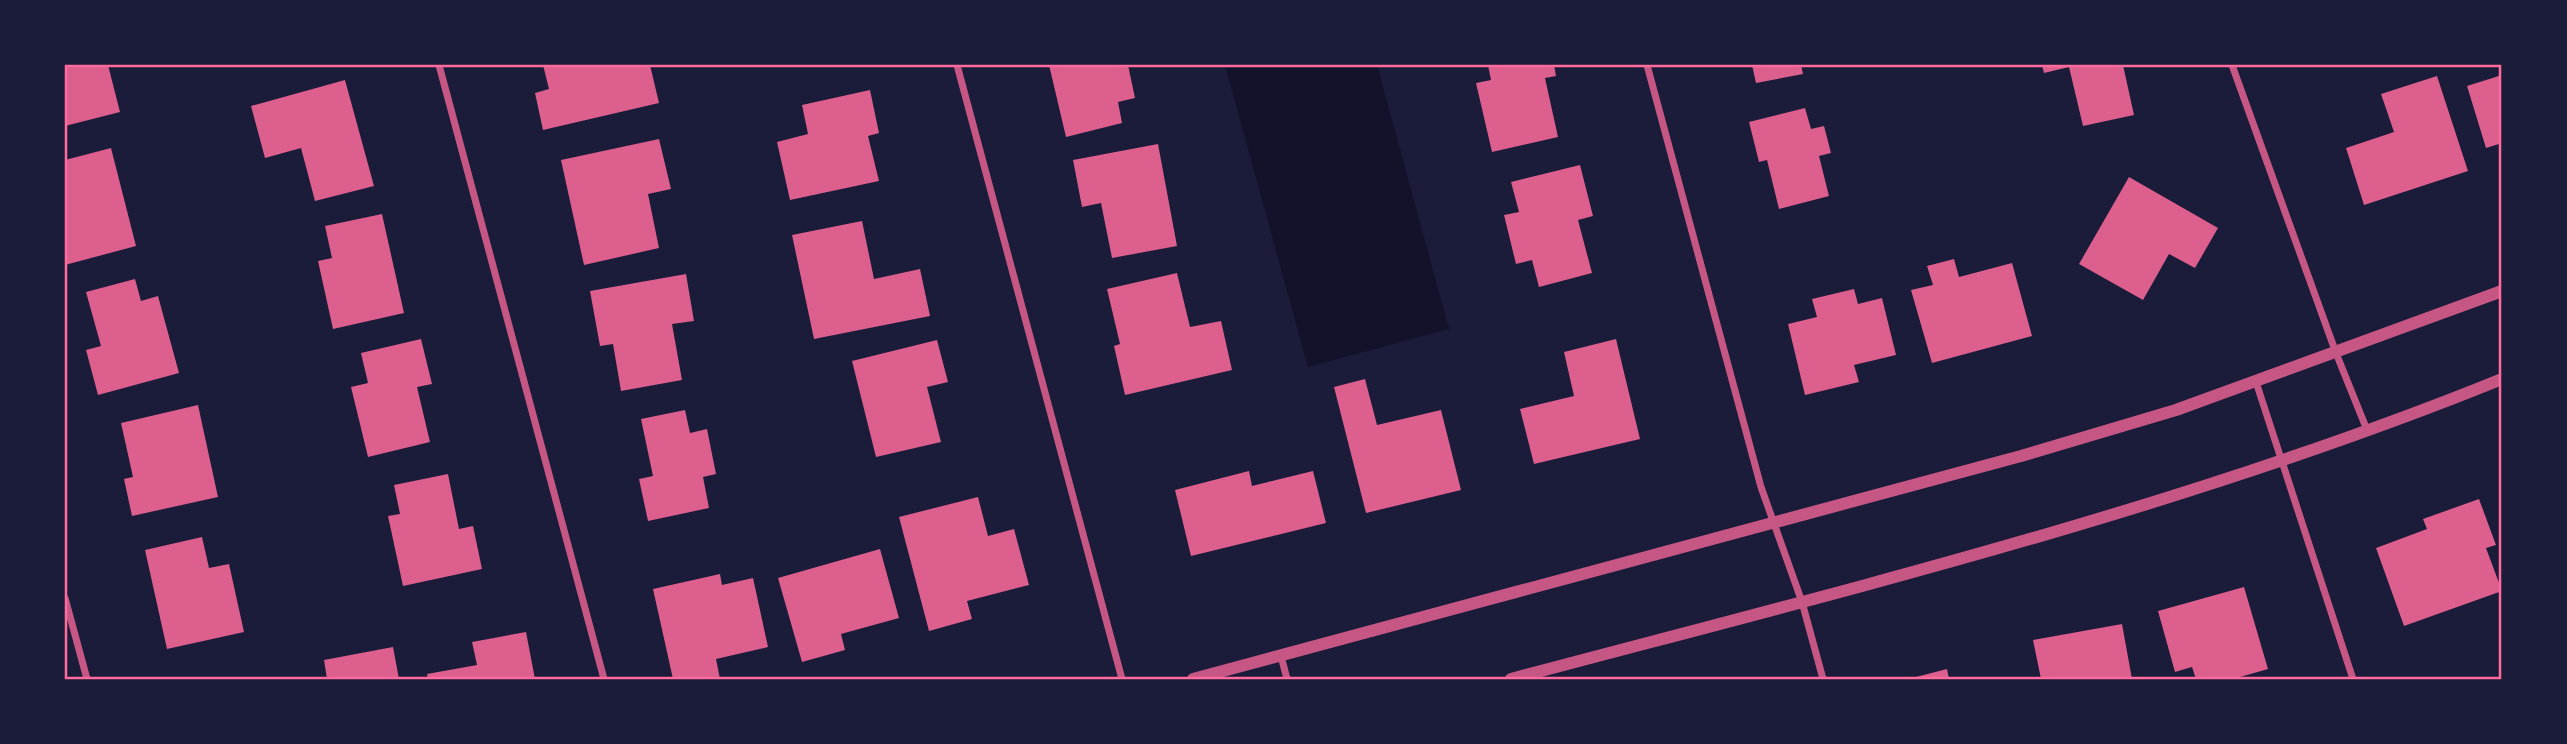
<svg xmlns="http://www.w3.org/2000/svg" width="2567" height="744" viewBox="0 0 2567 744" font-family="'Libre Baskerville',serif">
<rect width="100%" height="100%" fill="#1b1b3a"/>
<path fill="#12122b" d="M1225 65H1377L1449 329 1308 367Z"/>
<path fill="#dd5f8e" d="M65 65H108L120 112 65 126Z
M543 65H650L659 103 543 130 535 93 549 89Z
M1049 65H1128L1135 98 1118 102 1122 123 1066 137Z
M1488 65H1554L1556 76 1545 78 1558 137 1492 152 1476 83 1491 80Z
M1752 65H1801L1803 74 1756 83Z
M2042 65H2123L2134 115 2083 126 2069 67 2044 73Z
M2502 75V143L2486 148 2467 86Z
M2437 76 2468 171 2364 205 2346 148 2394 132 2381 94Z
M345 80 374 186 315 201 301 148 265 158 251 106Z
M870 90 879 133 868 136 879 181 790 200 777 142 808 134 802 105Z
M1805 108 1811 129 1824 126 1831 153 1819 156 1829 196 1779 209 1767 160 1759 162 1749 122Z
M659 139 671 189 648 194 659 248 584 265 561 160Z
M1158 144 1177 246 1112 258 1101 203 1082 207 1073 160Z
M111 148 136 246 65 265V160Z
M1580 165 1593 216 1578 220 1592 273 1539 287 1532 260 1516 264 1504 215 1519 212 1511 182Z
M2129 177 2218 228 2195 268 2169 254 2143 300 2079 264Z
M382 214 404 313 333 329 318 261 332 258 325 226Z
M862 221 874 279 920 269 930 316 814 339 792 235Z
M1954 259 1959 277 2012 263 2032 336 1932 363 1911 290 1933 285 1927 266Z
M1177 273 1190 327 1221 321 1232 370 1125 395 1114 346 1120 344 1107 289Z
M686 274 694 321 672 324 682 380 621 391 613 344 600 346 590 291Z
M135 279 141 301 158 296 179 373 98 395 86 350 101 346 86 292Z
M1854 289 1858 304 1882 298 1896 355 1854 365 1859 382 1805 395 1788 324 1817 317 1812 299Z
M421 339 432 384 417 387 430 442 368 457 351 387 368 383 361 353Z
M1616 339 1640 439 1534 464 1520 409 1574 396 1564 352Z
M937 340 948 382 927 387 941 442 876 457 852 361Z
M1365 379 1377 425 1441 410 1461 490 1366 513 1334 387Z
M198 405 218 497 132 516 124 479 133 477 121 423Z
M685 410 690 433 707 429 716 474 703 477 709 508 648 521 639 479 653 476 641 419Z
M1249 471 1252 486 1313 471 1326 523 1191 556 1175 490Z
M448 474 459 529 473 526 482 569 403 586 388 516 400 514 394 485Z
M978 497 988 536 1014 529 1029 585 967 601 972 619 929 631 899 517Z
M2479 499 2496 545 2486 548 2502 591 2404 626 2376 548 2427 529 2423 519Z
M202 537 209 568 229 564 244 632 167 649 145 550Z
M880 549 899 618 841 634 845 650 802 662 778 578Z
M720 574 722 585 753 578 768 647 716 659 720 679H673L653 589Z
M2244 587 2268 669 2233 679H2196L2192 667 2175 672 2158 611Z
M2122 624 2132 679H2041L2033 640Z
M526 632 535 679H428L427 674 477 665 472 642Z
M393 647 399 679H327L324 660Z
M1947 669 1949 679H1912V678Z"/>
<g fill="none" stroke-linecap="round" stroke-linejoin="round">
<path stroke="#c65784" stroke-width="7" d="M439 65 604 679
M957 65 1122 679
M1647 65 1761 487 1802 602 1823 679
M2232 65 2336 353 2367 430
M2256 382 2353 679
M65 598 87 679
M1281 656 1287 679"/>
<path stroke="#c65784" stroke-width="12" d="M1193 679 2021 456 2176 410 2502 291
M1511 679C1845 590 2181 509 2502 379"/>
</g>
<rect width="2567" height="744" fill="none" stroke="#1b1b3a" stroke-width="133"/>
<rect x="66" y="66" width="2434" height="612" fill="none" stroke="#ff6b9d" stroke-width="2.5"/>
</svg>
